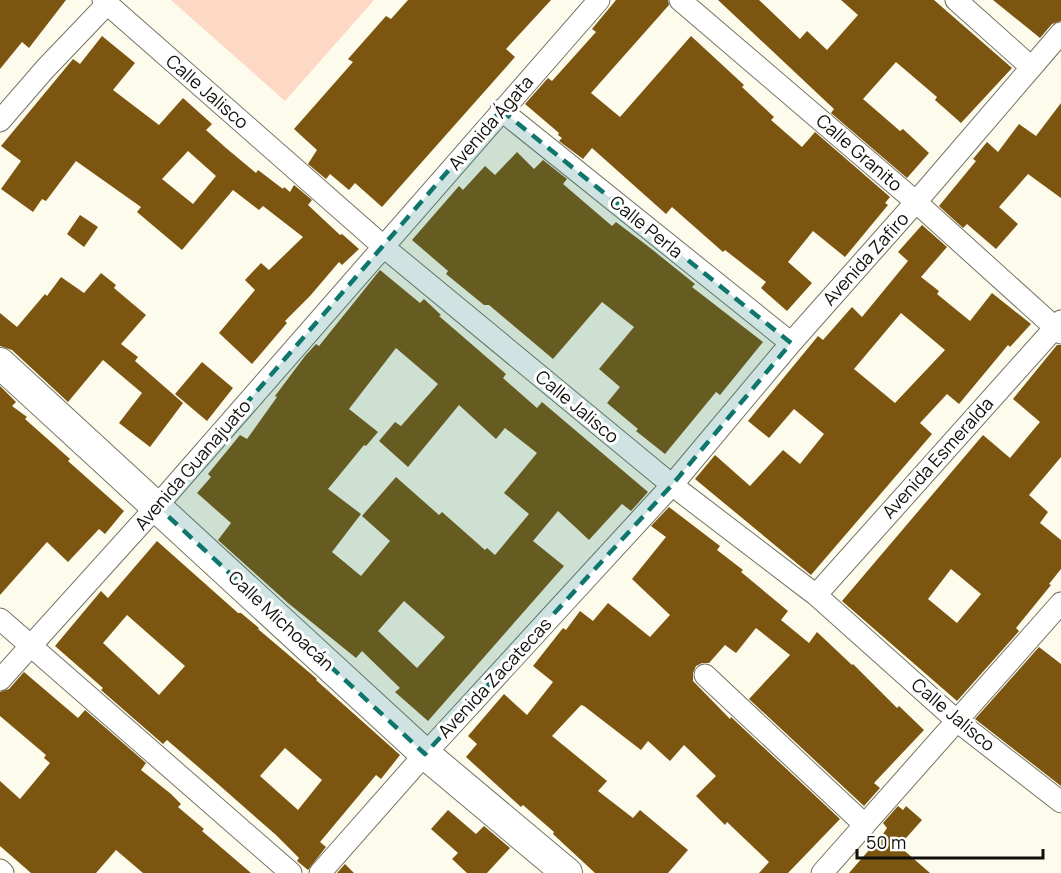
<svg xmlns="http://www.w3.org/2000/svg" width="1061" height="873" viewBox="0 0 1061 873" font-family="Manrope,sans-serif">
<rect width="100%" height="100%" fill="#fdfbec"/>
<path fill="#fcd8c5" d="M171 0H374L285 101Z"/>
<path fill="#7c5510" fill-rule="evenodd" d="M0 0H66L29 48 22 42 0 69Z
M408 0H551L506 49 515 57 382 207 355 183 349 190 330 174 326 179 308 164 317 150 294 129 353 62 348 59 386 16 391 19Z
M616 0H668L669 5 591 93 620 117 691 36 744 85 742 87 774 117 771 120 802 147 815 132 890 197 885 203 888 205 845 257 813 231 788 262 812 283 787 311 761 288 766 282 725 250 723 252 672 207 666 214 592 148 583 159 559 141 562 138 558 135 559 133 525 104 548 78 552 81 596 32 592 29Z
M718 0H759L800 39 807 31 827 50 858 15 841 0H934L1012 68 961 123 935 100 937 97 896 62 863 99 900 131 903 129 929 153 907 178 831 113 834 109Z
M993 0H1061V21L1052 24 1040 38Z
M102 36 135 63 113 90 159 125 183 98 212 124 206 130 226 148 256 173 258 170 283 189 284 187 290 192 294 185 312 200 308 205 340 235 342 234 359 249 342 265 339 262 310 296 285 321 287 323 252 364 219 333 255 290 245 280 261 263 269 270 303 237 263 206 259 210 233 190 182 250 137 212 141 207 76 161 46 201 42 199 33 212 1 189 21 161 1 146 73 59 80 64ZM188 151 216 176 193 204 162 179Z
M1061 103V198L1028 174 999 207 1018 224 996 249 967 224 963 228 939 206 976 161 973 159 987 142 998 152 1019 124 1036 136Z
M517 152 534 169 543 160 567 179 563 184 612 226 616 222 649 247 695 284 692 287 763 342 720 395 716 392 665 454 636 431 638 429 607 403 620 387 599 369 634 327 602 302 553 359 489 305H484L446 274 448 271 412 240 459 186 463 190 485 166 495 175Z
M80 215 98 227 84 247 67 234Z
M922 225 947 247 921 277 939 291 937 294 970 321 992 293 1031 324 1010 347 1008 345 959 404 947 394 920 423 932 434 811 575 695 479 715 455 750 486 783 450 800 464 824 434 794 409 769 438 748 421 818 336 823 340 852 307 862 317 908 261 898 252ZM901 313 945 350 895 403 854 369Z
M380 270 420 303 424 299 441 315 439 316 506 374 503 378 537 408 542 402 648 492 631 511 622 504 621 505 589 540 558 511 533 541 564 566 428 721 395 692 400 688 362 651 356 658 288 603 218 540 231 523 197 493 211 477 208 474 240 435 247 439 277 397 275 396 305 356 316 344 319 346ZM396 348 438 384 401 426 395 422 379 441 408 467 459 405 496 439 505 428 537 453 504 493 529 514 495 555 487 548 485 550 442 512 439 515 396 477 362 516 390 541 361 576 332 552 361 514 328 489 364 445 366 446 378 432 349 409ZM404 601 445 637 417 668 378 631Z
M101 273 116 285 114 288 146 315 121 344 138 357 135 361 183 403 150 447 119 423 142 393 103 360 68 402 12 350 0 346V313L17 327 45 294 47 296 61 277 84 293Z
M1057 345H1061V457L1029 495 1048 512 1040 523 1061 540V569L1049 584 1051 585 1016 628 1019 631 957 701 842 601 983 435 1010 458 1040 422 1013 399ZM951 569 981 594 957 623 928 599Z
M202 362 233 388 207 421 175 394Z
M0 386 16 402 12 406 27 417 25 419 70 459 68 461 124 511 105 534 99 529 68 562 47 542 0 595Z
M669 507 720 546 717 550 743 570 741 572 788 611 781 620 809 643 817 632 852 665 853 664 897 708 899 706 924 730 874 783 880 788 864 806 749 699 790 655 756 628 736 653 725 645 709 663H702L696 666 693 673V681L730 719 731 717 840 819 788 873H759L769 862 727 822 725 825 696 796 716 776 684 745 670 761 648 741 641 750 584 706 581 705 552 736 607 781 598 791 633 818 640 810 688 850 668 873H595L553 834 554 832 523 805 521 807 466 757 477 744 468 736 504 694 527 715 553 682 533 666 563 628 566 630 580 611 593 621 608 603 650 637 670 615 632 579 666 537 651 526Z
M157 541 238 613H241L259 628 258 629 317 679 316 680 400 755 381 779 376 775 320 842 326 847 308 870 297 861 299 858 276 835 210 777 167 740 163 744 101 690 103 688 55 646 101 591 108 598ZM127 615 185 666 159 695 103 643ZM285 748 322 780 298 810 260 776Z
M1039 647 1061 664V786L975 719Z
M24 672 78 718 85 710 146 763 141 770 171 794 181 804 178 807 204 829 202 831 251 873H143L116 850 96 873H31L0 846V781L20 799 50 763 44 758 46 755 0 716V692L9 689Z
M898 806 903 810 906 806 922 820 899 846 930 873H849L883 834 887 828 883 823Z
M448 810 476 834 484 826 510 848 487 873H467L452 859 458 853 431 829Z
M345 864 354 873H337Z"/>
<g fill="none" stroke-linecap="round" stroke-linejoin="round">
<defs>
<path id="street" d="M103 0 385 248 672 485 816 595 957 721 1061 802
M680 0 916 202 1061 333
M956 0 1031 67
M501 110 791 343
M0 121 45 69 107 4
M816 595 1061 321
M0 619 291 873
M705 675 865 825
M0 680 157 506 599 0
M0 870 3 873
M320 873 425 754 672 485 791 343 916 202 1061 33
M822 873 1061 603"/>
<path id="secondary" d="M0 363 425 754 567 873"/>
</defs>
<use href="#street" stroke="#757467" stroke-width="23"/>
<use href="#secondary" stroke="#757467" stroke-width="32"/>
<use href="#street" stroke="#fff" stroke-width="21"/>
<use href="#secondary" stroke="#fff" stroke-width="30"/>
</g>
<path fill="#0f766e" fill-opacity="0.2" stroke="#0f766e" stroke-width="4.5" stroke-dasharray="12 8" stroke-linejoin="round" d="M501 110 791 343 672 485 425 754 157 506Z"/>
<g text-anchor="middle" stroke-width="6" stroke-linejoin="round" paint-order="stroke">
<g font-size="18" fill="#10100b" stroke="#fff">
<text transform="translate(207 92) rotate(41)" y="6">Calle Jalisco</text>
<text transform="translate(491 123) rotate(-49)" y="6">Avenida Ágata</text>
<text transform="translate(859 153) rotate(41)" y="6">Calle Granito</text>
<text transform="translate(646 227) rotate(39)" y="6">Calle Perla</text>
<text transform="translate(866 259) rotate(-48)" y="6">Avenida Zafiro</text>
<text transform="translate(577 407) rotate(40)" y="6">Calle Jalisco</text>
<text transform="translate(938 458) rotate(-48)" y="6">Avenida Esmeralda</text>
<text transform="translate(193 465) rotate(-49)" y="6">Avenida Guanajuato</text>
<text transform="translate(281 621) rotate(43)" y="6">Calle Michoacán</text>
<text transform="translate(495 678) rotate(-47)" y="6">Avenida Zacatecas</text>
<text transform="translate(953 715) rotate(40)" y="6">Calle Jalisco</text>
</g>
</g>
<path d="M857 849v9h186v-9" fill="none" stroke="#10100b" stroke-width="3"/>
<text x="866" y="849" font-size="18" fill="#10100b" stroke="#ffffff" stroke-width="4.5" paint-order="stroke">50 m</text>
</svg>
